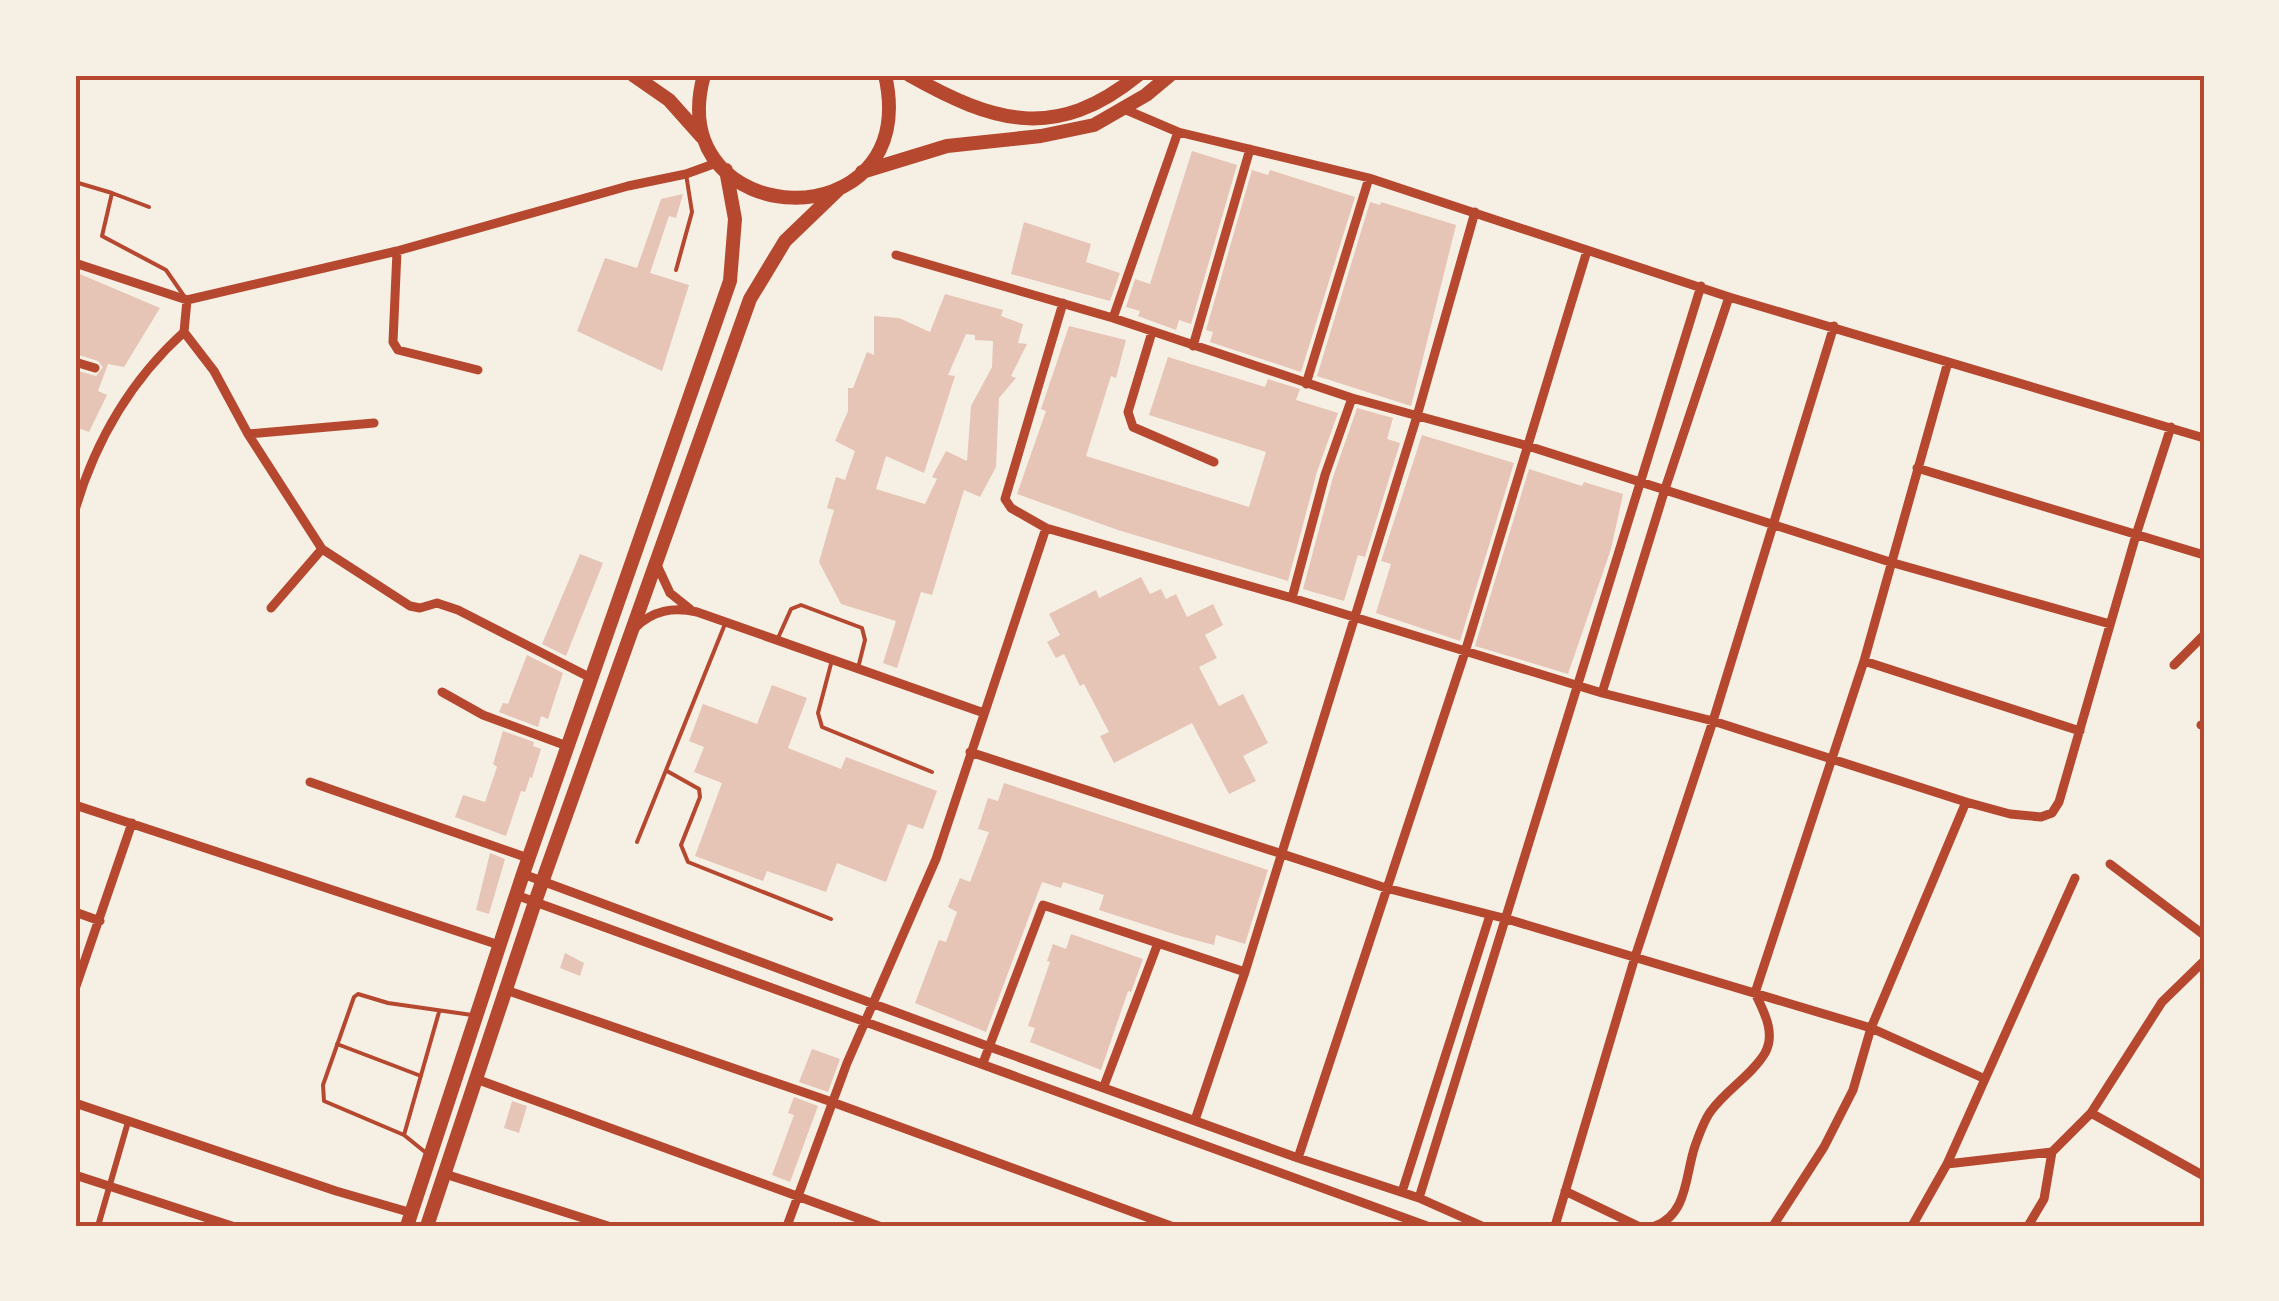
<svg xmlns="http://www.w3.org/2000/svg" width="2279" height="1301" viewBox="0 0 2279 1301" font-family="'Public Sans',sans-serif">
<rect width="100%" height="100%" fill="#f6efe4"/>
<path fill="#e6c5b7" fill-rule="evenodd" d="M1192 151 1237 165 1191 324 1179 320 1176 330 1138 316 1140 311 1126 307 1135 279 1150 284Z
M1252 170 1268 175 1270 170 1355 197 1301 372 1210 342 1213 332 1206 330Z
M683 194 676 218 669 216 650 273 689 285 662 371 577 331 605 258 637 268 661 199Z
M1370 202 1380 205 1381 202 1456 225 1411 406 1317 376Z
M1024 222 1091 244 1086 262 1120 273 1110 301 1011 274Z
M75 272 160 308 124 367 108 364 98 391 107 395 89 432 75 427V370L96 376 103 367 98 361 75 354Z
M945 294 1003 310 1001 316 1023 324 1018 343 1027 344 1011 376 1016 378 999 398 996 467 980 497 964 490 932 595 921 592 897 668 883 663 896 621 841 604 819 562 834 510 827 508 836 477 845 480 855 451 835 441 848 411V388H853L867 352 874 355V316L899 318 930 332ZM966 334 975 335V340L993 341 992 367 971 406 967 461 946 451 932 477 937 479 925 504 876 489 886 456 924 473 955 376 948 375Z
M1069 326 1126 340 1116 378 1111 376 1086 456 1249 507 1266 452 1149 415 1168 357 1265 387 1268 379 1300 389 1296 400 1338 413 1317 472 1288 581 1118 530 1017 494 1046 411 1041 409Z
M1357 408 1393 418 1387 439 1400 443 1365 557 1358 555 1344 601 1303 589 1333 477Z
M1422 435 1514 463 1460 641 1376 613 1391 564 1381 561Z
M1529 469 1582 486 1584 482 1623 494 1611 549 1568 674 1475 646Z
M580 554 603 563 566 656 542 644Z
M1141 577 1150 594 1161 589 1166 599 1176 594 1187 617 1213 604 1223 625 1205 635 1217 658 1199 667 1219 706 1243 694 1268 743 1243 756 1256 781 1229 794 1192 723 1114 763 1100 736 1109 732 1084 684 1080 686 1064 654 1056 658 1047 642 1060 635 1049 614 1096 590 1099 598Z
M527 655 563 673 548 719 541 716 538 727 499 712 503 703 508 704Z
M772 685 807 698 788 748 841 769 846 757 937 791 923 829 908 824 886 882 837 863 826 892 767 871 763 881 695 856 722 783 694 772 704 747 689 741 703 704 757 724Z
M503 731 534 742 533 746 541 749 532 778 530 777 525 792 521 791 506 836 455 817 463 795 485 802 497 767 493 764Z
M1004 783 1268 870 1245 944 1216 935 1214 945 1180 936 1099 910 1104 895 1063 882 1061 888 1042 882 986 1032 915 1003 939 940 946 942 957 912 948 907 960 878 970 882 989 832 978 829 988 798 998 801Z
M490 853 505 859 489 914 476 910Z
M1071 934 1143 959 1131 992 1128 991 1101 1070 1030 1042 1035 1028 1028 1026 1050 962 1047 961 1053 944 1066 949Z
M565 953 584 963 580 976 560 968Z
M812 1049 840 1059 828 1092 799 1082Z
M794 1097 818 1106 790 1182 772 1175 794 1115 788 1113Z
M512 1101 527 1106 519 1133 504 1128Z"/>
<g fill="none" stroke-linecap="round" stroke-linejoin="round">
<path stroke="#b5482f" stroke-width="4" d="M75 182 112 193 102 236 166 270 184 296
M112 193 149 207
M676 270 692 212 686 174
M778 638 791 609 801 605 862 628 865 640 858 668
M832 660 818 713 822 727 932 772
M667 771 699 789 700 797 681 845 688 862 831 919
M637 842 725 624
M337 1044 421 1076
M404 1135 439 1012
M425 1152 404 1135 324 1101 323 1085 354 997 358 994 388 1003 472 1015"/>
<path stroke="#b5482f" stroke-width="6" d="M98 1226 128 1122"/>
<path stroke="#b5482f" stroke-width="9" d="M1124 109 1178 132 1369 178 1729 297 2204 438
M397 251 393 342 398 350 478 370
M896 255 1113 318 1352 398 1528 446 1890 562 2110 624
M75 263 187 300 397 251 628 186 686 174 719 162
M1063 303 1005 499 1011 508 1046 528 1292 598 1602 693 1713 721 1966 802 2010 814 2041 817 2052 813 2059 802 2136 535 2171 427
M1113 318 1178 132
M184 332 214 371 248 434 322 549 410 606 420 608 437 603 458 610 591 678
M1152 332 1128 412 1133 427 1214 462
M1193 346 1250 149
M75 362 95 368
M1306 384 1369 178
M248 434 374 423
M1917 468 2204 555
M75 510C95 442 131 380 184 332L187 300
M656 563 670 593 690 609
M1292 598 1325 475 1352 398
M271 608 322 549
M635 628C653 610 673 607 697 612L984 713
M1864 661 2080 731
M2174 665 2204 635
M442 692 483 715 567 746
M1602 693 1665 489 1729 297
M2201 725 2204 726
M970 752 1386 888 1507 919 1871 1028 1983 1078
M310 782 528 858
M75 805 499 945
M2110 864 2204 935
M523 874 990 1047 1298 1158 1419 1198 1482 1226
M516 895 1427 1226
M75 912 100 921
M75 989 132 823
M506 990 832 1102 1171 1226
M983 1063 1043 905 1245 972
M476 1079 879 1226
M1104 1086 1158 943
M75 1103 336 1191 412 1213
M2091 1113 2204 1176
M1195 1120 1245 972 1417 416 1475 212
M1298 1158 1465 652 1587 251
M1947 1164 2052 1152
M445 1174 608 1226
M75 1175 232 1226
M1565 1191 1638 1226
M1402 1192 1490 915
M1419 1198 1701 286
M787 1226 847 1063 936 859 1046 528
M1555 1226 1635 957 1713 721 1834 326
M1655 1226C1688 1214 1685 1175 1695 1146 1699 1135 1704 1120 1711 1111 1726 1090 1752 1075 1765 1053 1776 1033 1764 1012 1755 993L1864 661 1948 362
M1773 1226 1824 1147 1853 1090 1871 1028 1966 802
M1912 1226 1947 1164 2075 878
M2028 1226 2044 1199 2052 1152 2091 1113 2162 1002 2204 961"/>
<path stroke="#b5482f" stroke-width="14" d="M633 75 669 100 702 137
M704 75C660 233 924 244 885 75
M909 75C994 123 1056 142 1138 75
M862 172 947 146 1041 136 1094 125 1146 95 1170 75
M407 1226 523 874 730 281 735 219 726 170
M427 1226 535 902 750 299 785 241 840 188"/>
</g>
<rect width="2279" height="1301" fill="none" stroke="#f6efe4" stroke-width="155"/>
<rect x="78" y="78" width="2124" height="1146" fill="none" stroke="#b5482f" stroke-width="4"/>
</svg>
